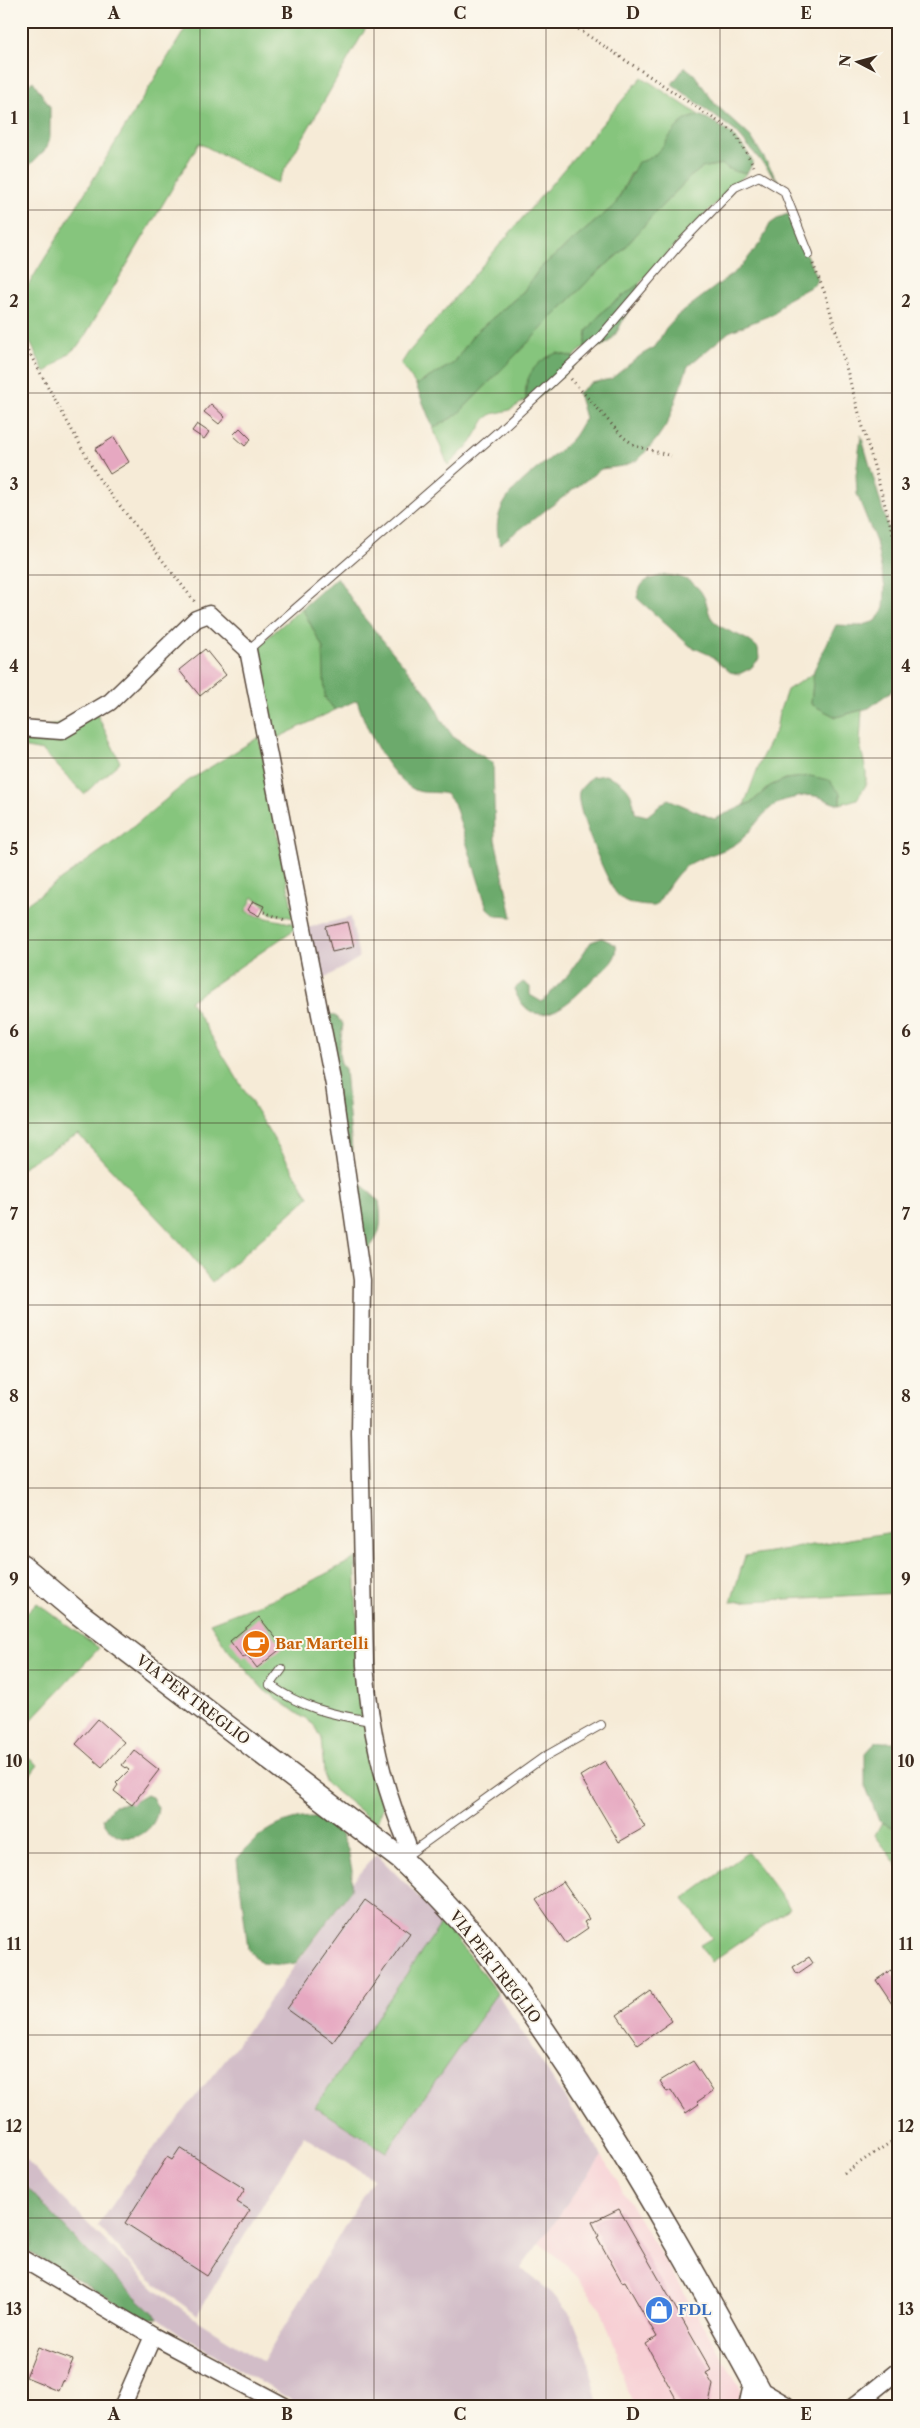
<svg xmlns="http://www.w3.org/2000/svg" width="920" height="2428" viewBox="0 0 920 2428" font-family="'Libre Caslon Text',serif">
<rect width="100%" height="100%" fill="#fbf7ec"/>
<filter id="ink" filterUnits="userSpaceOnUse"><feTurbulence type="fractalNoise" baseFrequency=".02" numOctaves="2"/><feDisplacementMap in="SourceGraphic" scale="10" xChannelSelector="R" yChannelSelector="G"/><feConvolveMatrix kernelMatrix="1 2 1 2 8 2 1 2 1" color-interpolation-filters="sRGB"/></filter>
<filter id="wash" filterUnits="userSpaceOnUse"><feTurbulence type="fractalNoise" baseFrequency=".0096" numOctaves="4" result="noise"/><feDisplacementMap in="SourceGraphic" scale="20" xChannelSelector="R" yChannelSelector="G"/><feGaussianBlur stdDeviation="1.12" result="paint"/><feColorMatrix in="noise" values="0 0 0 0 0 0 0 0 0 0 0 0 0 0 0 0 0 1.4 0 .05"/><feComposite in="paint" operator="in"/></filter>
<g filter="url(#wash)">
<rect width="100%" height="100%" fill="#f6ebd7"/>
<path fill="#f7cfd4" d="M602 2156 741 2389V2407H635L627 2391 615 2347 600 2307 568 2266 539 2243Z"/>
<path fill="#d2bdc8" d="M351 917 359 958 317 983 307 928Z
M376 1854 443 1921 315 2107 386 2152 497 1993 602 2156 521 2268 552 2293 572 2317 586 2353 600 2407H303L183 2336 158 2318 87 2251 21 2181V2155L98 2234 161 2294 198 2321 263 2362 373 2179 304 2136 197 2315 164 2291 129 2260 98 2226 137 2169 232 2051 351 1890V1883Z"/>
<path fill="#86c57d" stroke="#60784e" d="M190 21H370L277 183 199 143 80 344 45 373 21 323V297Z
M642 77 699 115 684 121 660 152 631 173 615 205 540 268 523 292 474 334 454 363 416 385 401 364 408 353Z
M722 164C730 170 738 174 748 172L702 217 640 283 604 310 587 331 585 347 573 357 557 353C538 366 522 374 526 400L510 410 492 414 485 419 471 443 448 465 433 428 457 415 591 278 621 252 655 213 690 177 702 168Z
M302 608 323 648 325 698 335 710 271 741 254 653 259 645Z
M814 673 811 704 836 717 862 710 860 744 866 771V785L857 799 840 804V793L810 776 786 779 770 786 752 802 744 805 762 757 776 730 779 713 787 690Z
M97 714 120 762 84 794 43 751 21 747V733Z
M259 737 294 918 269 913 264 904 253 897 246 911C261 918 278 920 295 924V929L190 1001 309 1197 212 1282 180 1242 78 1134 21 1168V908L122 836 188 781Z
M899 1531V1593L731 1602 745 1556Z
M356 1558C354 1642 369 1724 383 1807L376 1824 325 1782 321 1739 314 1725 264 1690 228 1650 210 1623 291 1592Z
M37 1603 99 1648 21 1731V1619Z
M21 1753 38 1765 21 1787Z
M882 1822 899 1830V1868L875 1835Z
M748 1852 790 1908 711 1962 700 1945 712 1938 684 1899Z
M443 1921 497 1993 386 2152 315 2107Z
M21 2214C31 2224 35 2234 31 2247L21 2245Z"/>
<path fill="#6caa6c" stroke="#546a45" d="M685 67 694 74 715 104 751 137 779 182 736 132 672 84Z
M33 81 50 107V137L47 148 21 174V91Z
M699 115C720 123 743 141 753 162L748 172C738 174 730 170 721 164L702 168 690 177 655 213 621 252 591 278 457 415 433 428 416 385 454 363 474 334 523 292 540 268 615 205 638 162C663 158 666 134 684 121 688 118 694 117 699 115Z
M788 214 817 279 814 285 786 300 773 314 729 332 688 366 668 422 656 440 638 460 623 466 601 469 500 544C484 495 542 470 570 441 576 435 580 426 585 418L578 393 591 383 611 379 641 355 655 347 666 328 678 315 740 268 761 242 770 224 780 217Z
M639 284 640 293C636 298 632 303 629 309 618 328 613 352 585 347L587 331 604 310Z
M557 353 573 357 577 363 528 407C521 381 532 362 557 353Z
M861 435 899 566V685L869 708 836 717 811 704 814 670 836 625 860 626 876 621 884 608 885 588 876 542 857 494 856 475Z
M664 575C684 576 699 582 706 602 708 608 709 616 713 620 726 634 743 633 758 648L759 659 751 668 739 674 730 672 710 655 690 646 637 598C641 579 647 580 664 575Z
M337 577 361 614 431 698 442 721 454 738 493 763 495 839 512 917 496 916 487 908 454 803 446 794C436 791 423 794 415 790 388 777 365 727 357 700L335 710 325 698 323 648 302 608Z
M605 775C626 782 633 791 635 813L647 816 668 799 714 819 752 802 770 786 786 779 810 776 829 780 840 793V804C830 804 824 797 815 796 807 794 793 798 785 800 764 806 754 831 737 843 718 856 692 856 677 875 669 884 663 896 655 906 641 906 625 905 616 893 607 880 574 806 579 792 581 787 588 782 591 777Z
M602 938 616 945C620 962 597 974 588 984 564 1009 532 1034 514 989L523 982 530 987V995L542 1002 567 976 591 942Z
M324 1011 337 1017 343 1024C342 1039 334 1056 345 1069L355 1186 361 1184 379 1201C383 1229 380 1237 361 1258Z
M876 1742H899V1830L879 1821 865 1785V1754Z
M146 1795 152 1797 158 1808C155 1839 116 1850 103 1819L114 1805 132 1803Z
M311 1817 329 1822 340 1833 348 1850 352 1870 351 1890 296 1963 282 1965 261 1963 248 1949 237 1859C257 1835 279 1819 311 1817Z
M21 2181 87 2251 158 2318 144 2319 21 2247V2245L31 2247C35 2234 31 2224 21 2214Z"/>
<g id="blocks">
<path fill="#e6a8c1" d="M211 404 225 417 219 424 204 412Z
M197 424 209 432 204 439 192 431Z
M240 428 251 439 245 446 233 435Z
M114 437 129 462 110 474 95 449Z
M205 649 226 675 200 696 179 670Z
M253 901 264 906 259 916 248 910Z
M348 922 354 947 332 952 326 927Z
M259 1617 283 1647 257 1668 247 1655 243 1658 230 1641Z
M98 1719 124 1742 102 1767 76 1744Z
M134 1750 159 1770 132 1805 114 1791 118 1785 116 1783 129 1770 122 1765Z
M605 1761 645 1827 619 1842 580 1776Z
M563 1881 589 1919 584 1922 588 1928 566 1943 536 1900Z
M365 1900 410 1933 333 2042 287 2009Z
M809 1957 813 1963 797 1974 793 1967Z
M891 1970 899 1982V2000L892 2004 876 1980Z
M651 1991 672 2021 638 2045 617 2015Z
M693 2061 713 2091 697 2102 699 2104 686 2113 671 2090 667 2092 660 2081Z
M180 2148 245 2189 237 2202 250 2210 207 2276 125 2223 167 2157 172 2160Z
M619 2209 711 2370 706 2373 713 2385 708 2407H691L679 2404 646 2344 657 2337 625 2281 622 2282 597 2237 599 2236 592 2222Z
M38 2347 73 2360 64 2381 62 2380 58 2390 26 2377Z"/>
</g>
</g>
<g filter="url(#ink)">
<use href="#blocks" fill-opacity="0" stroke="#57473a" stroke-width="1"/>
<g fill="none" stroke-linecap="round" stroke-linejoin="round">
<defs>
<path id="lane" d="M248 650 500 430 600 337 679 245 735 187 759 176 784 191 809 254
M282 1669 270 1685C302 1708 333 1715 371 1721
M405 1857 544 1757 601 1725"/>
<path id="street" d="M21 728 61 731 110 702 196 619 209 614 248 650 334 1085 360 1266 362 1280 360 1435 365 1665C370 1729 382 1784 407 1843L401 1859
M21 2258 153 2336 122 2407
M153 2336 286 2407
M747 2407 753 2380
M853 2407 899 2370"/>
<path id="secondary" d="M21 1565 78 1613 401 1859C431 1888 460 1918 486 1950 517 1990 545 2032 573 2074 641 2177 701 2285 760 2393L762 2407
M760 2393 784 2407"/>
</defs>
<use href="#lane" stroke="#57473a" stroke-width="10"/>
<use href="#street" stroke="#57473a" stroke-width="19"/>
<use href="#secondary" stroke="#57473a" stroke-width="25"/>
<path stroke="#57473a" stroke-width="3" stroke-dasharray="1 4" stroke-linecap="butt" d="M566 21 734 132 754 166
M813 264 826 296 899 555
M21 338 99 479 195 602
M571 379 623 437 636 446 671 456
M264 912 285 920
M844 2173 899 2137"/>
<use href="#lane" stroke="#fff" stroke-width="8"/>
<use href="#street" stroke="#fff" stroke-width="16"/>
<use href="#secondary" stroke="#fff" stroke-width="22"/>
</g>
</g>
<path fill="none" stroke="#3b2a1e" stroke-width="1" stroke-opacity="0.55" d="M200 21V2407M374 21V2407M546 21V2407M720 21V2407M21 210H899M21 393H899M21 575H899M21 758H899M21 940H899M21 1123H899M21 1305H899M21 1488H899M21 1670H899M21 1853H899M21 2035H899M21 2218H899"/>
<defs>
<symbol id="cafe-disc" viewBox="-11 -11 22 22"><circle r="9.5" fill="#e8710a" stroke="#fbf7ec"/><path d="M-5.5-4.5H6V0H3Q3 3.5 0 3.5H-2.5Q-5.5 3.5-5.5 0ZM3-3.2v2h1.7v-2ZM-6 4.5H4V6H-6Z" fill="#fff"/></symbol>
<symbol id="shop-disc" viewBox="-11 -11 22 22"><circle r="9.5" fill="#3f7fe0" stroke="#fbf7ec"/><path d="M-5-2.5h2.3a2.7 3.5 0 0 1 5.4 0H5L5.5 6h-11ZM-1.5-2.5h3a1.5 2.3 0 0 0-3 0Z" fill="#fff"/></symbol>
</defs>
<g fill-rule="evenodd">
<use href="#cafe-disc" x="240" y="1628" width="32" height="32"/>
<use href="#shop-disc" x="643" y="2294" width="32" height="32"/>
</g>
<g text-anchor="middle" stroke-width="4" stroke-linejoin="round" paint-order="stroke">
<g font-size="15" font-weight="bold" fill="#c56008" stroke="#fbf7ec" text-anchor="start">
<text x="275" y="1649">Bar Martelli</text>
</g>
<g font-size="15" fill="#3b2a1e" stroke="#fbf7ec">
<text transform="translate(193 1700) rotate(37)" y="5">VIA PER TREGLIO</text>
<text transform="translate(495 1967) rotate(52)" y="5">VIA PER TREGLIO</text>
</g>
<g font-size="15" font-weight="bold" fill="#366cbe" stroke="#fbf7ec" text-anchor="start">
<text x="678" y="2315">FDL</text>
</g>
</g>
<rect width="920" height="2428" fill="none" stroke="#fbf7ec" stroke-width="55"/>
<g transform="translate(858 62) rotate(276)" stroke="#fbf7ec" stroke-width="4" paint-order="stroke">
<path d="M0-4L9 19L0 12L-9 19Z" fill="#3b2a1e"/>
<text y="-8" font-size="14" font-weight="bold" text-anchor="middle" fill="#3b2a1e">N</text>
</g>
<rect x="28" y="28" width="864" height="2372" fill="none" stroke="#3b2a1e" stroke-width="2"/>
<g font-size="16" text-anchor="middle" font-weight="bold" fill="#3b2a1e">
<text x="114" y="19">A</text>
<text x="287" y="19">B</text>
<text x="460" y="19">C</text>
<text x="633" y="19">D</text>
<text x="806" y="19">E</text>
<text x="14" y="124">1</text>
<text x="906" y="124">1</text>
<text x="14" y="307">2</text>
<text x="906" y="307">2</text>
<text x="14" y="490">3</text>
<text x="906" y="490">3</text>
<text x="14" y="672">4</text>
<text x="906" y="672">4</text>
<text x="14" y="855">5</text>
<text x="906" y="855">5</text>
<text x="14" y="1037">6</text>
<text x="906" y="1037">6</text>
<text x="14" y="1220">7</text>
<text x="906" y="1220">7</text>
<text x="14" y="1402">8</text>
<text x="906" y="1402">8</text>
<text x="14" y="1585">9</text>
<text x="906" y="1585">9</text>
<text x="14" y="1767">10</text>
<text x="906" y="1767">10</text>
<text x="14" y="1950">11</text>
<text x="906" y="1950">11</text>
<text x="14" y="2132">12</text>
<text x="906" y="2132">12</text>
<text x="14" y="2315">13</text>
<text x="906" y="2315">13</text>
<text x="114" y="2420">A</text>
<text x="287" y="2420">B</text>
<text x="460" y="2420">C</text>
<text x="633" y="2420">D</text>
<text x="806" y="2420">E</text>
</g>
</svg>
